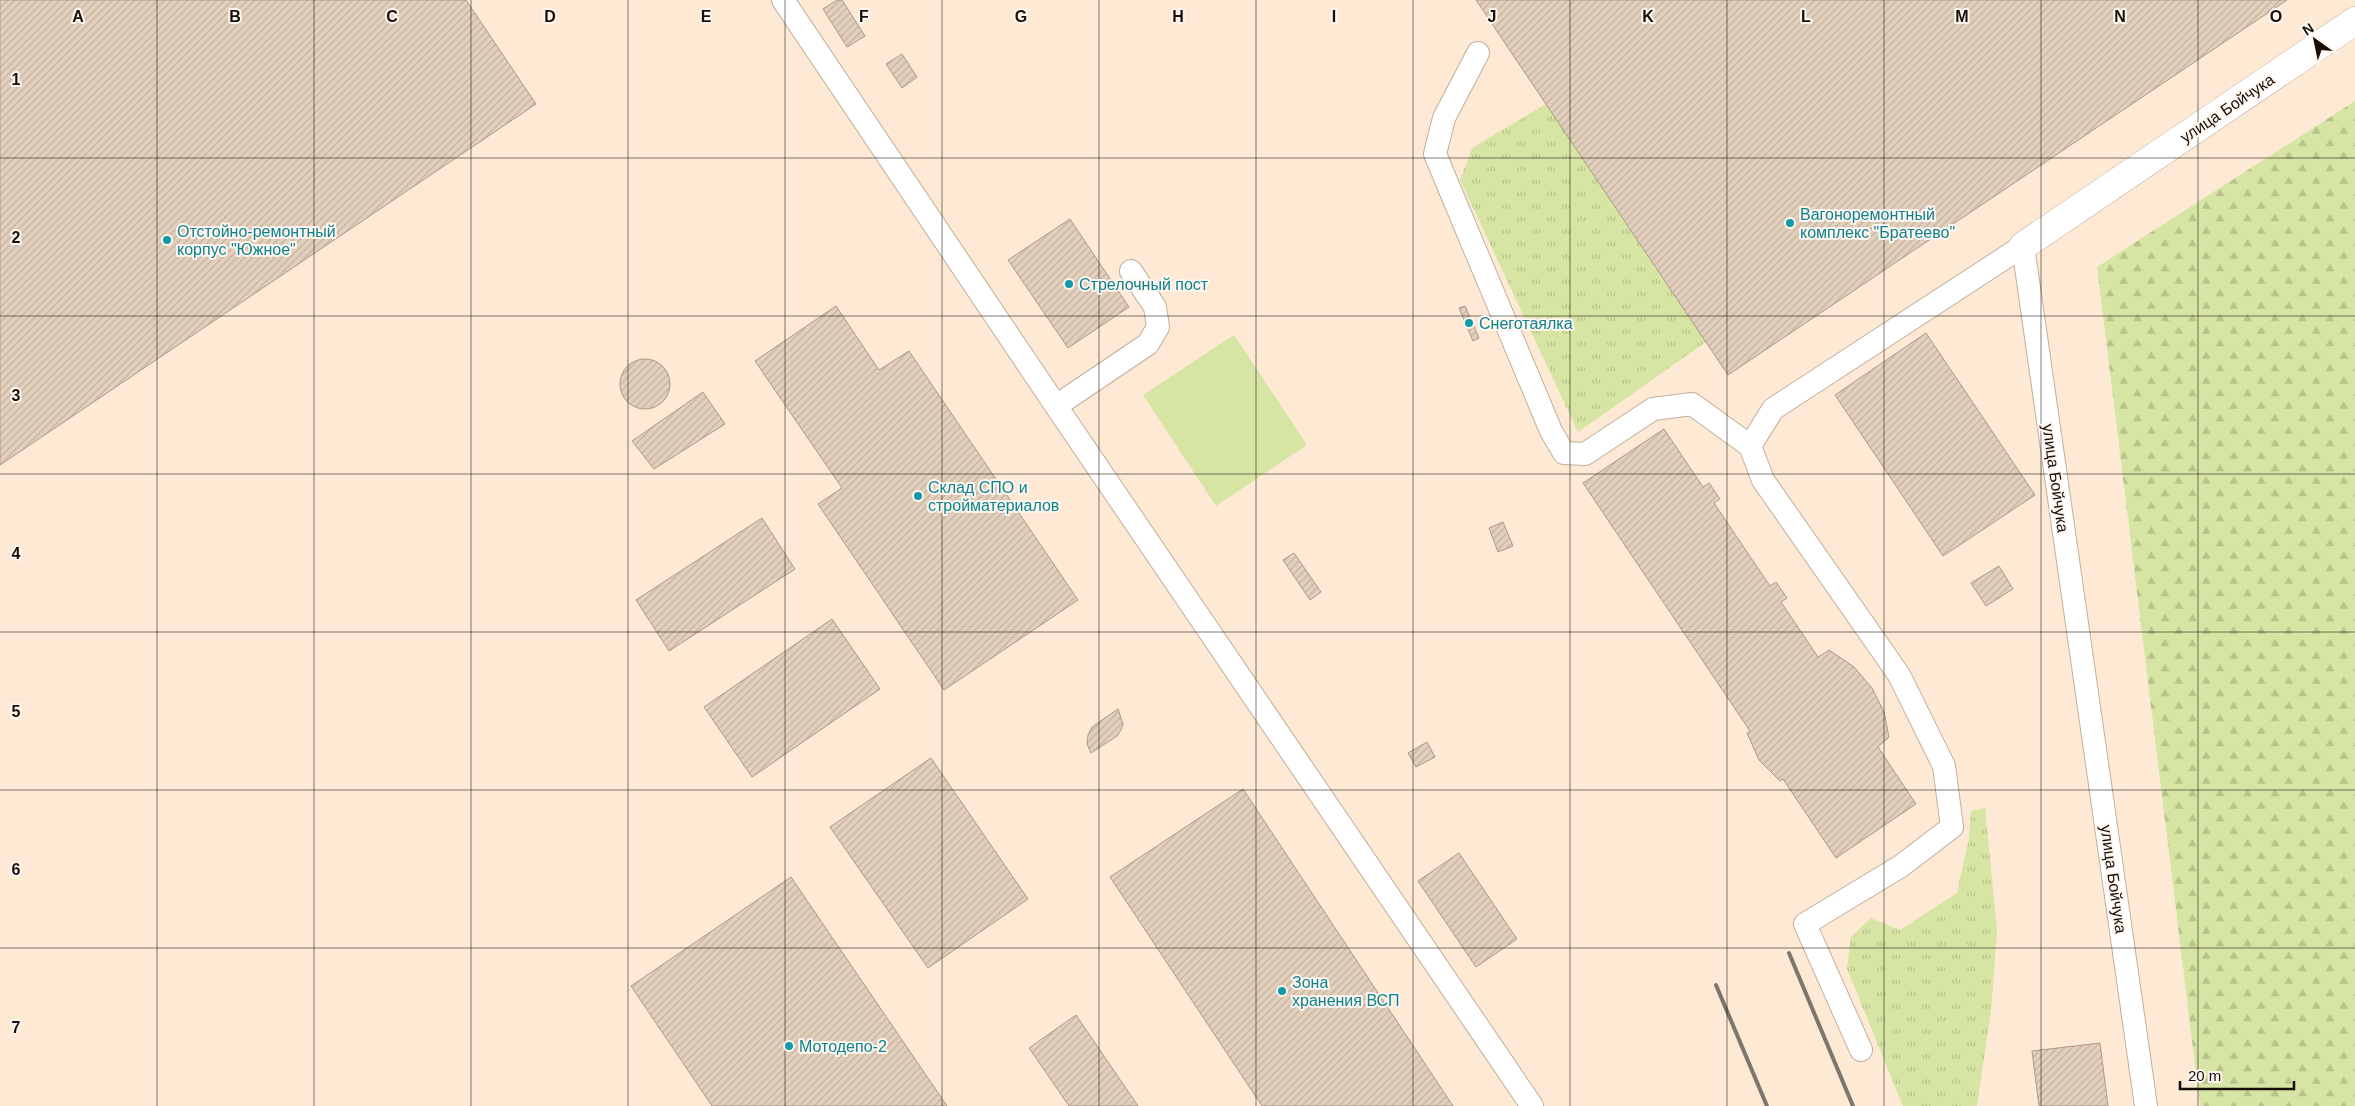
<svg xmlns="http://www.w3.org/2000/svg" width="2355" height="1106" viewBox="0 0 2355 1106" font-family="Helvetica,sans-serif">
<defs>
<pattern id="grass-tufts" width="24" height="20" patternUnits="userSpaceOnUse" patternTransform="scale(1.25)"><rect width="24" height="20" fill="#d6e5a3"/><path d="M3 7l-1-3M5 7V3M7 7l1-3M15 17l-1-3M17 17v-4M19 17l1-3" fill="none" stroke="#b7c38b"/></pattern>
<pattern id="forest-firs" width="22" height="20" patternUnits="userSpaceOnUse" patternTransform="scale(1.25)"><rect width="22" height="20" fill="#d6e5a3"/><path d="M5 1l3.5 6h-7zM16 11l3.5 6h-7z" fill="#b7c38b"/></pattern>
<pattern id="building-hatch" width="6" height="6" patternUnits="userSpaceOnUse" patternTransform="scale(1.25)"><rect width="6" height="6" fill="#e3d0bc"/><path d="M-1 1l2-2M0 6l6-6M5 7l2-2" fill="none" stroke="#c2b1a0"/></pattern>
</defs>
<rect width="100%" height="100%" fill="#fff7ef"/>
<path fill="#fde9d4" d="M0 0H2355V101L2097 268 2200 1106H0Z"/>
<path fill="url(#grass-tufts)" d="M1546 104 1706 342 1578 432 1460 180 1472 148Z
M1985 808 1997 930 1991 1011 1977 1106H1903L1847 969 1851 937 1871 918 1900 930 1957 893 1969 838 1971 811Z"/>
<path fill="url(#forest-firs)" d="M2355 101V1106H2200L2097 267Z"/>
<path fill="#d6e5a3" d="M1234 335 1307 445 1216 506 1143 395Z"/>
<path fill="url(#building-hatch)" stroke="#ab9a87" d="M0 0H466L536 104 0 465Z
M837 0H842L865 36 847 47 823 9Z
M1476 0H2287L1728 375Z
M902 54 917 77 902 88 886 64Z
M1070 219 1129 307 1068 348 1008 260Z
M836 306 879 370 909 351 1078 600 944 690 818 504 842 488 755 361Z
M1465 306 1479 338 1473 341 1459 308Z
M1926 333 2035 495 1943 556 1835 395Z
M620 384a25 25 0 1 1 50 0a25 25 0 1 1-50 0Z
M703 392 725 424 654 469 632 441Z
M1664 429 1703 487 1709 483 1720 499 1714 503 1770 586 1776 582 1787 598 1781 602 1818 657 1829 650 1854 667 1872 688 1884 712 1889 737 1878 747 1916 804 1836 858 1783 779 1780 781 1759 760 1747 733 1750 731 1583 483Z
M762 518 795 569 669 651 636 600Z
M1503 522 1513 546 1498 552 1489 528Z
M1294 553 1321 592 1310 600 1283 560Z
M1999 566 2013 589 1986 606 1971 583Z
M832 619 880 689 752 777 704 707Z
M1118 709 1123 724 1121 730 1117 736 1091 753 1087 744 1088 735 1092 727Z
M1427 742 1435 757 1416 767 1408 753Z
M931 758 1028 899 928 968 830 827Z
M1243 789 1453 1106H1262L1110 877Z
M1459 853 1517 939 1476 967 1418 881Z
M791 877 947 1106H712L631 986Z
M1076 1015 1138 1106H1069L1029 1048Z
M2100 1043 2108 1106H2039L2032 1051Z"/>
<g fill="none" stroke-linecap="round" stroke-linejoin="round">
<defs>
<path id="lane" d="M783 0 1056 406 1148 344 1158 327 1155 307 1131 271
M1478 53 1444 118 1435 154 1551 431 1564 453 1585 454 1653 409 1692 404 1750 446
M1056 406 1532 1106
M1861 1050 1805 924 1901 866 1952 827 1944 766 1899 675 1763 480 1750 446 1773 409 2023 246 2146 1106"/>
<path id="street" d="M2023 246 2355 21"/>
</defs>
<use href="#lane" stroke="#c1af9b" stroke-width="24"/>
<use href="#street" stroke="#c1af9b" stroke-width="29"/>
<use href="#lane" stroke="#fff" stroke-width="22"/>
<use href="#street" stroke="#fff" stroke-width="28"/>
<path stroke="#7d766f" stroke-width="4" d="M1789 953 1853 1106
M1716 985 1767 1106"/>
</g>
<path fill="none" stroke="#160f09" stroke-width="1" stroke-opacity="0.55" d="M157 0V1106M314 0V1106M471 0V1106M628 0V1106M785 0V1106M942 0V1106M1099 0V1106M1256 0V1106M1413 0V1106M1570 0V1106M1727 0V1106M1884 0V1106M2041 0V1106M2198 0V1106M0 158H2355M0 316H2355M0 474H2355M0 632H2355M0 790H2355M0 948H2355"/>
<g fill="#0f9aa8" stroke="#fff7ef" stroke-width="2">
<circle cx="1790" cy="223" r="5"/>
<circle cx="167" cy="240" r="5"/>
<circle cx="1069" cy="284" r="5"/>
<circle cx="1469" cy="323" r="5"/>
<circle cx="918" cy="496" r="5"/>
<circle cx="1282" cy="991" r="5"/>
<circle cx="789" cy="1046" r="5"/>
</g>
<g text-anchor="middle" stroke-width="4" stroke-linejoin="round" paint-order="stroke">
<g font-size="16" fill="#160f09" stroke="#fff7ef">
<text transform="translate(2227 108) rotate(-34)" y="6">улица Бойчука</text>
<text transform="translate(2056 478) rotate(82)" y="6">улица Бойчука</text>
<text transform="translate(2114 879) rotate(82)" y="6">улица Бойчука</text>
</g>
<g font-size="16" fill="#0d838f" stroke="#fff7ef" text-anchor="start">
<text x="1800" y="220">Вагоноремонтный<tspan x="1800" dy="18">комплекс "Братеево"</tspan></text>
<text x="177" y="237">Отстойно-ремонтный<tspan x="177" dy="18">корпус "Южное"</tspan></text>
<text x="1079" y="290">Стрелочный пост</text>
<text x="1479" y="329">Снеготаялка</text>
<text x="928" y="493">Склад СПО и<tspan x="928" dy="18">стройматериалов</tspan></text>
<text x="1292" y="988">Зона<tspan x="1292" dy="18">хранения ВСП</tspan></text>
<text x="799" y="1052">Мотодепо-2</text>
</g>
</g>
<g font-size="16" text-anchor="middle" font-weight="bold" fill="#160f09" stroke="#fff7ef" stroke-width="4" stroke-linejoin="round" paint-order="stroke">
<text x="78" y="22">A</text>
<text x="235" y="22">B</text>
<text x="392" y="22">C</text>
<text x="550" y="22">D</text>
<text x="706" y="22">E</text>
<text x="864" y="22">F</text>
<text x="1021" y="22">G</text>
<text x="1178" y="22">H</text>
<text x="1334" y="22">I</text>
<text x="1492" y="22">J</text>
<text x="1648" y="22">K</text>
<text x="1806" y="22">L</text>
<text x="1962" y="22">M</text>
<text x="2120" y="22">N</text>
<text x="2276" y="22">O</text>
<text x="16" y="85">1</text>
<text x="16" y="243">2</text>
<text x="16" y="401">3</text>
<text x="16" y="559">4</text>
<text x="16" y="717">5</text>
<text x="16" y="875">6</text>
<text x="16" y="1033">7</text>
</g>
<g transform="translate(2315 40) rotate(327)" stroke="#fff7ef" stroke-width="4" paint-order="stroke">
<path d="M0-4L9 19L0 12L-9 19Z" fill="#160f09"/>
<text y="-8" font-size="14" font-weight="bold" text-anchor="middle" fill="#160f09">N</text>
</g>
<path d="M2180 1081v8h114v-8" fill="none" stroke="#160f09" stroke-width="2.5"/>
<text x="2188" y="1081" font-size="15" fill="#160f09" stroke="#fff7ef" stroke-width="4" paint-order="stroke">20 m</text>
</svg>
